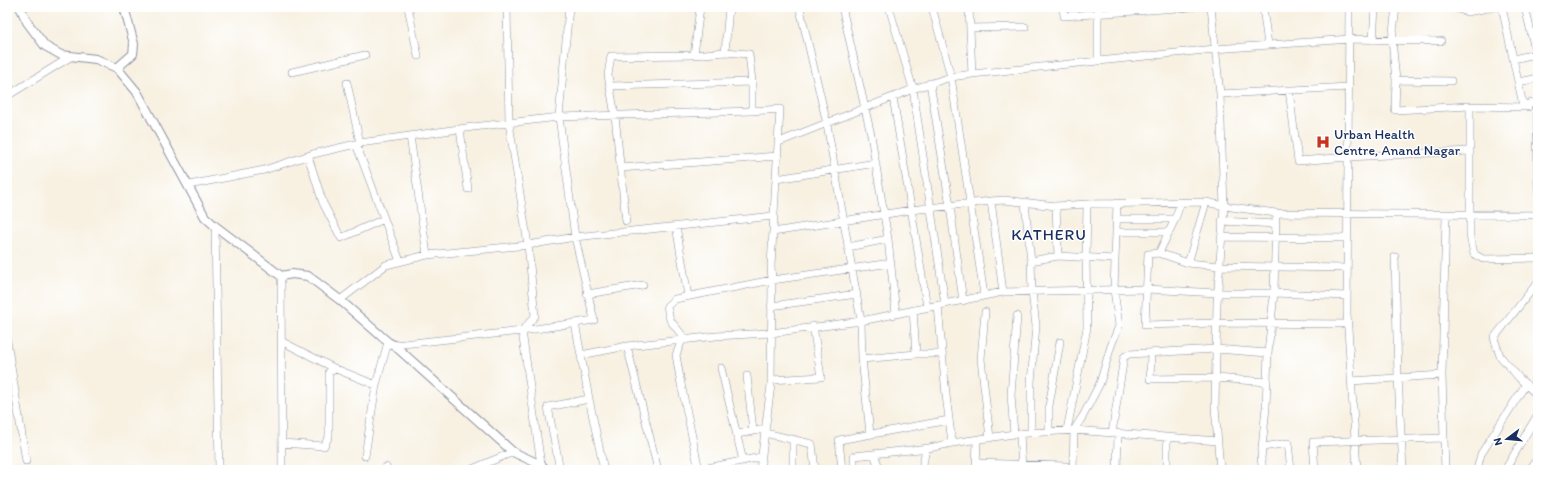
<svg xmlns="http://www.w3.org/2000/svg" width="1545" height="477" viewBox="0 0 1545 477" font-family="Itim,sans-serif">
<rect width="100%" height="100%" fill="#fff"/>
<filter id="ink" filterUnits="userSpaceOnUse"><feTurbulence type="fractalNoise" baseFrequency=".025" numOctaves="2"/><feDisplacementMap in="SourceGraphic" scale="8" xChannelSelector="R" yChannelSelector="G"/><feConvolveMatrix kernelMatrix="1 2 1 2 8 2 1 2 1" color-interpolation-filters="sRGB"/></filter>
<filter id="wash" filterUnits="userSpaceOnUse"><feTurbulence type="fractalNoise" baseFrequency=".012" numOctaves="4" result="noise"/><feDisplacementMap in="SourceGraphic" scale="16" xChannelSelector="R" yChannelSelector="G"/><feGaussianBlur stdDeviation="0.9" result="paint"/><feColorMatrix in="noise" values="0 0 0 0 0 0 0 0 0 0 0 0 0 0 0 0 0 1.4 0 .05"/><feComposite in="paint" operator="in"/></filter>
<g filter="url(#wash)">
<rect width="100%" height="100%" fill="#f8f1e2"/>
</g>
<g filter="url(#ink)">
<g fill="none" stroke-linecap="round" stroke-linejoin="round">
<defs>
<path id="minor" d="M408 7 418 56
M569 7 559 117 575 237 594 320 575 323
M842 7 871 135 888 239 896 313
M889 7 913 89 945 304
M932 7 951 77 984 295
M969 7 972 74 1215 49 1350 39 1441 41
M1063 7 1064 16 1192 7
M1098 7V61
M1211 7 1220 94 1224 206 1217 303 1215 407 1220 470
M1263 7 1268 45
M1349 7 1347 313 1357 470
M1396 7 1392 40 1396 80 1395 110 1470 106V236L1474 254 1483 259 1538 258
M1452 7 1467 12 1493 7
M1502 7 1523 105 1538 102
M800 9 827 124 861 321 862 359 916 354H942
M970 28 1025 27
M1373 40 1375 7
M725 52 729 7
M694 55 700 7
M1513 59 1536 54 1525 7
M292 72 365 55
M1396 80 1451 81
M1519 82 1538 78
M347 83 360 143
M930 83 950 206 963 301
M610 86 752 82
M1289 90 1298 161 1348 157 1470 151
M1220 94 1349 87
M7 96 72 56
M893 97 927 307
M1470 106 1528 107
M1537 108 1538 191
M460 129 468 189
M410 136 427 255
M779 142 913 89 951 77 972 74
M356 144 400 261
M308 156 323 203 341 238 384 219
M620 168 778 156
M776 179 876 163
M189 185 264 170 313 154 360 143 473 127 559 117 752 111 780 109 771 266 772 280 771 385 760 470
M991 201 1003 292
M1181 202 1175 219 1159 253 1148 254 1145 325 1216 323 1347 324
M1025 203 1031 261 1032 292 1036 326 1031 382V433
M1056 206 1058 256
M1117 219H1175
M626 221 615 116 608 75 611 56 694 55 725 52 749 54 752 82V111
M1222 221 1276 224
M215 226 219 470
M676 226 688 296
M773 232 911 210 991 201 1004 200 1056 206 1087 204 1206 202 1224 206 1276 213 1538 215
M1116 232H1168
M1221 237 1347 238
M848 247 888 239
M1159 253 1188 263 1219 266 1347 268
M1395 257 1398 377 1403 470
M1031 261 1058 256 1115 259
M1188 263 1206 202
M281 276 282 470
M1538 282 1494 338 1500 356 1520 379 1538 396
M587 294 643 285
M340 300 386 265 427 255 528 245 509 123 507 7
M771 306 857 294
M938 306 946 395 952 443
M913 310 916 354
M985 312 981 359 990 438
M686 340 670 320 667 306 675 299 772 280 891 263
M7 341 26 461
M281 341 336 369 376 385 388 342
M394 345 522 331 541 465
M627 346 682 340
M1151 353 1150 379 1216 378 1267 382
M581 355 627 346 658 470
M862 359 870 434
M721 368 743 461
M747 376 753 431
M771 380 821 377 813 326
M1351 381 1442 375
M1067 430 1087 328 1086 258 1087 204
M1049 432V406L1060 342
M765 433 812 444 815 470
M1112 433 1124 357 1129 354 1216 349 1268 353
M737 434 765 429
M1014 434 1011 395 1017 316
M1020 434 1022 470
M1167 438V470
M282 443 324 446 329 436V372L336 369
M1263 447 1288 443 1291 470
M874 454 880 470
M365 456 376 385
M976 463 1066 466
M386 467 387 470
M470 470 513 452
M560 470 548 407 589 399
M604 470 589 399 575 323 522 331 535 316 528 245 575 237 773 216
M698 470 761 457
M699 470 681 384 676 355 682 340 716 336 771 333 861 321 1003 292 1147 289 1217 293H1274L1347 296
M793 470V439
M842 470 839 440 949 420
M854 470V456L929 448 952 443 1014 434 1074 430 1218 441
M922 470 926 448
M976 470 977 440
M1073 470 1074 430 1083 416 1100 383 1111 346 1119 326 1114 290 1117 203
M1117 470 1118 434
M1263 470 1261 459 1266 407 1268 353 1274 293 1276 213
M1315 470 1313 442 1444 438
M1445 470 1442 375 1446 215
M1477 470 1481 454 1526 384
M1505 470 1538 414
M1530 470 1538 457"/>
<path id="major" d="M20 7 27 22 45 46 61 55 96 59 117 68 137 92 205 217 215 226 281 276 292 274 308 276 340 300 388 342 394 345 513 452 541 465 547 470
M117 68 133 54 134 44 124 7"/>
</defs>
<use href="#minor" stroke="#8a90a0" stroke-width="8"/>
<use href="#major" stroke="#8a90a0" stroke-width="10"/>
<use href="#minor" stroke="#fff" stroke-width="7"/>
<use href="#major" stroke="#fff" stroke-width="8"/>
</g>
</g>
<defs>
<symbol id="hospital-bare" viewBox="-9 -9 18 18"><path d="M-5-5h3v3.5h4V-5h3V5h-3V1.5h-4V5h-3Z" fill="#c8321e" stroke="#fff" stroke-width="2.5" paint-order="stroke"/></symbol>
</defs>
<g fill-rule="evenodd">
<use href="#hospital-bare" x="1313" y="132" width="20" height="20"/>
</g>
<g text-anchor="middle" stroke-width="3" stroke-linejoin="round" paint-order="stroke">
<g font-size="14" fill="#1b2f5e" stroke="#fff" text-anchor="start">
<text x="1334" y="139">Urban Health<tspan x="1334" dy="16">Centre, Anand Nagar</tspan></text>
</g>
<g font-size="16" letter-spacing="1" fill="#1b2f5e" stroke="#fff">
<text x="1049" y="240">KATHERU</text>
</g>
</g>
<rect width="1545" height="477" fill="none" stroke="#fff" stroke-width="24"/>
<g transform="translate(1507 439) rotate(254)" stroke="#ffffff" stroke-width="3" paint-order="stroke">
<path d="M0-3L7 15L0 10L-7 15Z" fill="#1b2f5e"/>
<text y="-6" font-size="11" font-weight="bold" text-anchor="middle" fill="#1b2f5e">N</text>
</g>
</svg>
